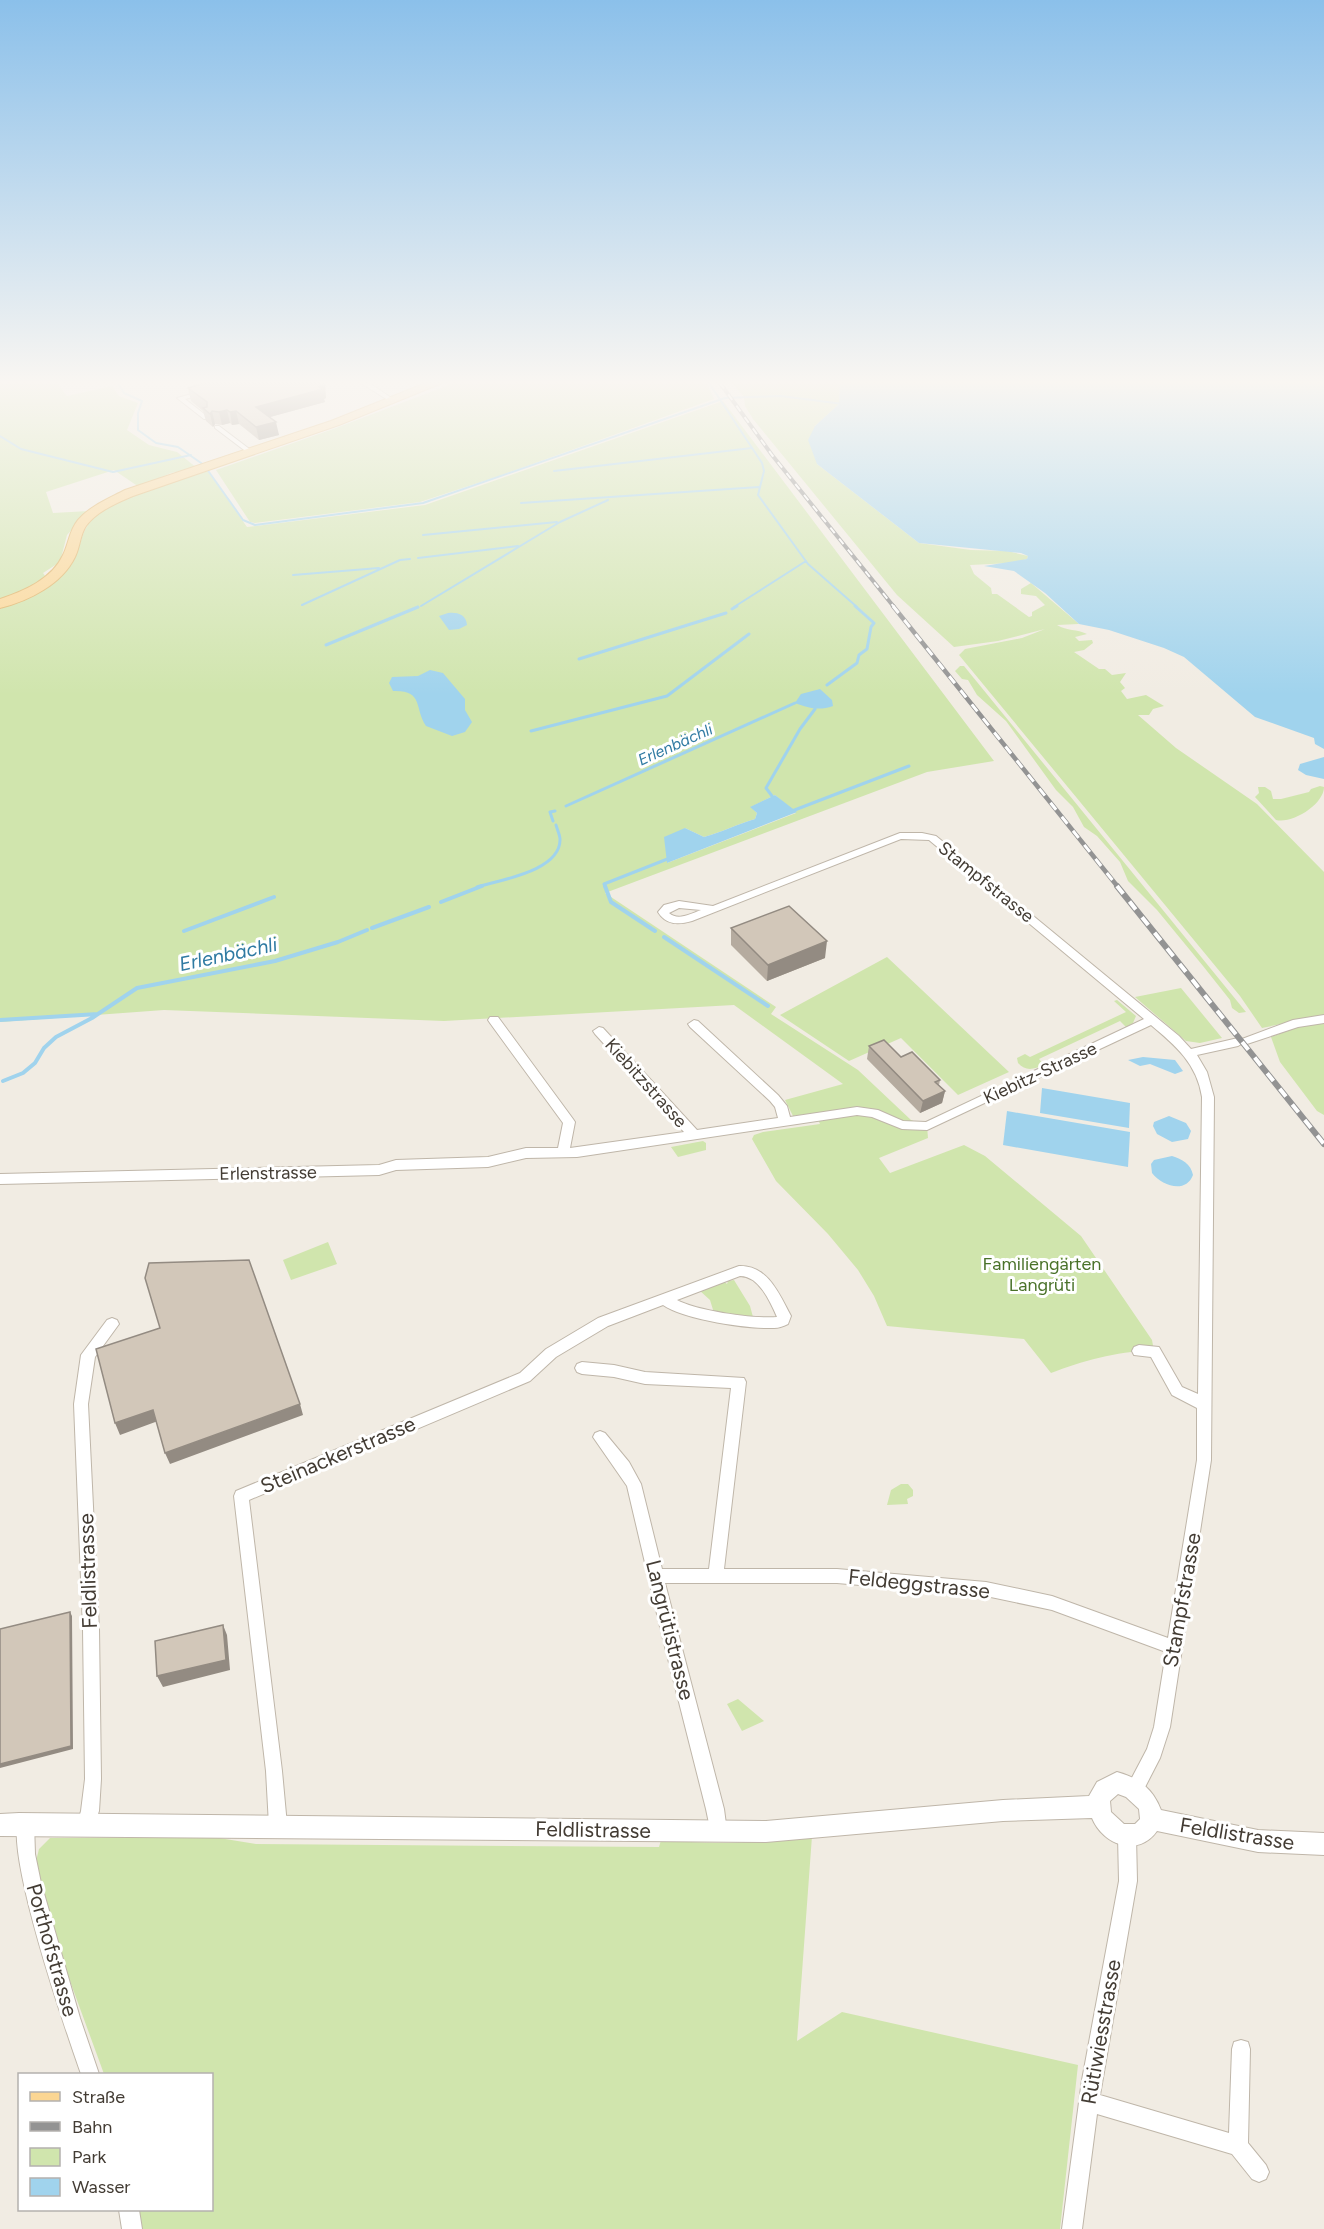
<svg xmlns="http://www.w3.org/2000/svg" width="1324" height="2229" viewBox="0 0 1324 2229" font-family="Figtree,sans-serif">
<rect width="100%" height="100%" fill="#f1ece3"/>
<path fill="#d0e5ad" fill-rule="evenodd" d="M0 383H57L67 396 112 386 119 396 138 403 127 430 149 445 177 452 197 468 171 473 139 487 114 470 46 492 53 513 89 511 67 535 60 562 43 573 46 577 11 598 0 601Z
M454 383H707L714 399 499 476 420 502 255 523 250 522 216 470 336 428Z
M732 383H840L839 404 815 426 817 464 919 543 971 550 1007 551 1028 556 1027 559 1012 563 970 565 974 574 991 588 992 594H997L1029 617 1032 616V612L1045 605 1036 596 1021 594V589L1031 583 1079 624 1057 625C1067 631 1077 629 1087 634L1075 637 1079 641 1092 640 1093 643 1084 650 1074 652 1099 669H1105L1112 675 1126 673 1120 682 1125 688 1121 691 1127 699 1146 695 1164 706 1153 709 1149 715H1138L1176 748 1257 804 1324 872V1015L1262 1028 1240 996 959 655 965 649 1022 638 1045 629 998 641 954 647 897 595 753 419 745 406 744 397Z
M723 401 994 761 927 772 605 893 776 1007 771 1014 858 1070 911 1120 927 1126 928 1138 879 1158 890 1173 964 1145 985 1156 1081 1236 1152 1340 1154 1351C1121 1350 1082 1361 1051 1373L1024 1339 887 1326 874 1296 858 1270 828 1234 776 1181 752 1139 754 1135 763 1132 820 1124 815 1113 793 1116 785 1100 843 1084 734 1005 444 1021 164 1010 0 1022V609C25 599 63 584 75 558 82 543 81 530 94 518 121 493 173 482 207 470L247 527 425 505ZM775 795 796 813 667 863 685 828 704 837C722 832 738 824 755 819L757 813 751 807Z
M960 666H964L1246 1012 1239 1013 1232 1008 1230 1000 1203 966 1157 910 1128 881 1120 862 1097 836 1084 827 1073 807 1056 790 1006 721 977 695 968 680 962 679 955 671Z
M1320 786 1324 787C1324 804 1293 824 1276 820L1255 797 1259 793 1258 787H1265L1271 791 1273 799H1281L1309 792 1311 789Z
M887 957 1009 1072 958 1095 901 1038 849 1061 780 1015Z
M1181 988 1222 1038 1200 1043 1186 1041 1135 997Z
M1117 1000 1136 1016 1133 1023 1126 1027 1120 1021 1039 1059 1044 1065C1034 1069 1026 1072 1018 1063L1017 1058 1025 1054 1030 1057 1126 1012 1114 1001Z
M1324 1022V1115L1317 1111 1280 1062 1271 1037 1295 1028Z
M703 1141 706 1143V1150L678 1157 671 1147Z
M328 1242 337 1264 291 1280 283 1260Z
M734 1280 750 1306 753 1317 714 1313 710 1300 699 1290 724 1281 727 1284 728 1281Z
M901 1484H908L913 1490V1496L907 1499 908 1504 887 1505 891 1490Z
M738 1699 764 1721 742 1731 727 1704Z
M812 1836 797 2041 842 2012 1078 2065 1060 2229H140L137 2210H212V2074H104L55 1940 35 1865 39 1849 50 1838 213 1837 256 1844 659 1847 661 1840C715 1845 758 1843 812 1836Z"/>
<path fill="#a0d3ed" d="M840 383H1324V749L1315 744 1314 738 1255 717 1184 657 1164 648 1109 630 1079 624 1045 593 1014 571 984 566 1027 559 1028 556 1021 553 919 543 817 464 808 440 815 426 839 404Z
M448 613C457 612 466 614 467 625L459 629 449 630 439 616Z
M430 670 443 673 465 699V710L472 722 465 732 452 736 426 726C414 708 424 690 393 691L389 683 392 677 418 676Z
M820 689 832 700 833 706C819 711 809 708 795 703L801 694Z
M1324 757V779L1306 775 1298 770 1300 764Z
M775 795 797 812 667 863 664 837 685 828 704 837C722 832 738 824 755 819L757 813 750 807Z
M1143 1057 1175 1060 1183 1071 1175 1074 1150 1064 1140 1066 1128 1060Z
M1042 1088 1130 1103 1129 1128 1040 1113Z
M1007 1111 1130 1132 1128 1167 1003 1145Z
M1169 1116 1186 1123 1191 1131 1188 1139 1172 1142 1157 1134 1153 1126 1154 1122Z
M1172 1156C1182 1159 1191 1164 1193 1175 1186 1194 1162 1186 1152 1173L1151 1164 1154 1160Z"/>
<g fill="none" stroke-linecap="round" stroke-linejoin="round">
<path stroke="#a0d3ed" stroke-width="2" d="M118 383 124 393 142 401 138 413V430L156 443 178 447 204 465 243 520 255 525 423 503 725 398 781 396 843 404
M709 383 762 463 764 471 758 495 808 564 857 607
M0 436 21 449 113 472 191 455
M554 471 752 448
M521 503 759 487
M423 535 557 522
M418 558 518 546
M293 575 379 568
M302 605 400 560 410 559
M421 606 560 522 608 500
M734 607 806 561"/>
<path stroke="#a0d3ed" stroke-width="3" d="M732 609 737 606
M326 645 418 607
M579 659 726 613
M827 685 857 663 859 655 867 649 871 627 874 623 855 606
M531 731 667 696 749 634
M772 796 766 788 800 729 815 709
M566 806 795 703
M792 811 909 766
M553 821 550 812 555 811
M477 887C500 880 561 871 560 839 560 835 557 829 556 825
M605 887 604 884 670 858"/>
<path stroke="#a0d3ed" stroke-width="4" d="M605 886 611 902 655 931
M441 902 482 886
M372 928 429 907
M184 931 274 897
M664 937 768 1006
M0 1020 98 1014
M3 1081 23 1073 35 1063 44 1048 56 1037 92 1018 137 988 275 961 338 942 367 930"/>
<defs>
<path id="minor" d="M361 383H369L396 401 391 402Z
M206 390 208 391V393L185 399 208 417V419H204L177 398Z
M215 426H219L252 451V453H248L215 428Z
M900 833H922L936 836 1179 1036 1191 1049 1238 1038 1242 1039 1293 1020 1324 1015V1023L1298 1027 1247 1044 1243 1043 1238 1046 1197 1055 1207 1072 1214 1097 1211 1460 1170 1727 1160 1758 1141 1795 1135 1798 1129 1795 1126 1789 1147 1749 1154 1727 1166 1652 1052 1610 986 1596 837 1583H665L724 1809 727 1832 724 1838 718 1841 712 1838 706 1809 661 1631 627 1486 593 1437 595 1433 600 1431 605 1433 629 1462 641 1484 662 1569H709L731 1388 645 1384 614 1377 582 1374 577 1372 575 1368 577 1364 582 1362 614 1365 645 1372 744 1378 746 1382 724 1569H837L986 1582 1052 1596 1168 1638 1197 1460V1408L1172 1395 1151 1357 1134 1355 1132 1351 1134 1347 1139 1345 1159 1347 1182 1387 1198 1394 1202 1097C1197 1064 1176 1046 1151 1025L927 1130 902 1129 872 1117 857 1115 577 1157 526 1158 488 1167 396 1170 379 1175 0 1184V1174L379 1165 396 1160 488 1157 526 1148H558L563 1123 490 1023 488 1020 490 1017H498L573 1119 575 1122 570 1148 684 1132 595 1034 593 1031 599 1027 603 1028 697 1130 778 1118 775 1107 770 1101 690 1027 688 1024 694 1020 698 1021 778 1095 787 1106 790 1117 857 1107 878 1110 903 1121 926 1122 1144 1019 929 840 901 839 692 921C678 925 666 925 658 912L664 905 679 901 713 906ZM679 908 701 910C690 914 678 921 669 913Z
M739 1266C768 1265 779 1294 791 1316L788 1324C784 1326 779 1328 774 1328 748 1329 685 1320 663 1305L608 1326 556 1357 530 1381 249 1500 282 1771 287 1825 284 1831 278 1834 272 1831 269 1825 266 1771 234 1496 236 1491 520 1373 546 1349 598 1318ZM740 1276C759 1276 770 1301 777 1317 754 1319 697 1311 677 1300Z
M112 1318 117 1320 119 1324 95 1357 88 1404 99 1629 101 1779 99 1811 92 1831 86 1834 80 1831 77 1825 81 1811 85 1779 83 1629 74 1404 81 1355 107 1320Z
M25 1814 31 1817 34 1823 35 1854 41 1883 80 2018 99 2074H81C66 2031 4 1852 19 1817Z
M1127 1827 1133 1830 1136 1836 1137 1881 1100 2095 1229 2133 1232 2049 1234 2042 1241 2040 1248 2042 1250 2049 1248 2143 1266 2165 1269 2172 1266 2179 1259 2182 1252 2179 1232 2154 1097 2114 1082 2229H1062L1082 2080 1119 1881 1118 1836 1121 1830Z
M119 2210H139L142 2229H122Z"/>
<path id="tertiary" d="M1117 1772C1139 1778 1153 1789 1161 1810L1258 1830 1324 1833V1855L1258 1852 1157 1831C1138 1858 1103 1845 1092 1818L1003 1821 766 1842 0 1836V1814L19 1813 766 1821 1003 1800 1089 1796 1097 1782ZM1118 1794 1126 1797 1139 1809 1140 1819 1135 1824H1124L1111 1812 1110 1801Z"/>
<path id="primary" d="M426 383H442L339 425 133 496C117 503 97 511 86 526 80 535 80 547 75 557 62 584 29 601 0 608V599C24 591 52 579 63 555 69 543 69 531 78 520 90 506 108 499 125 490L331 421Z"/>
</defs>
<use href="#minor" stroke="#bfb6a9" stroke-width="2"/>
<use href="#tertiary" stroke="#bfb6a9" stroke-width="2"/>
<use href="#primary" stroke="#dfb163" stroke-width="2"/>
<use href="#minor" fill="#fff" fill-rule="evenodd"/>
<use href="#tertiary" fill="#fff" fill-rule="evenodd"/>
<use href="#primary" fill="#fbd693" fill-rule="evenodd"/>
<defs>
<path id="rail-far2" d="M720 383 772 455 894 607"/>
<path id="rail-far1" d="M893 606 1118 887"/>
<path id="rail" d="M1117 886 1324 1144"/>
</defs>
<use href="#rail-far2" stroke="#939393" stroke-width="4"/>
<use href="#rail-far1" stroke="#939393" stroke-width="4.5"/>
<use href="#rail" stroke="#939393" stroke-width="6"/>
<use href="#rail-far2" stroke="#fff" stroke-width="2" stroke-dasharray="7" stroke-linecap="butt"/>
<use href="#rail-far1" stroke="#fff" stroke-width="3" stroke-dasharray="9" stroke-linecap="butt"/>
<use href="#rail" stroke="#fff" stroke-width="4" stroke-dasharray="10" stroke-linecap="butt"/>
</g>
<path fill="#b5ab9f" d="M325 385 326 398 324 399 325 402 270 417 279 435 259 440 239 424 232 425 230 423 222 425 215 424 213 427 206 421 203 411 191 401 188 388Z
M731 928 825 958 767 981 731 945Z
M869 1046 901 1057 940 1080 939 1085 945 1091 942 1103 920 1113 867 1059Z"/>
<path fill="#938b82" d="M325 385 326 398 324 399 325 402 259 420 256 407Z
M227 410 230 423 222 425 219 412Z
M212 411 215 424 213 427 210 414Z
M236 411 239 424 232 425 230 412Z
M276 422 279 435 259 440 256 427Z
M827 941 825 958 767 981 768 965Z
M945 1091 942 1103 920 1113 923 1101Z
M300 1404 303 1415 170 1464 165 1453Z
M153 1410 158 1421 120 1435 115 1423Z
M70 1612 72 1616 73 1749 0 1768V1764Z
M223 1625 227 1635 230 1670 163 1687 157 1676Z"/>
<path fill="#d2c7b9" stroke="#938b82" stroke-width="1.5" d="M205 383H322L325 385 319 387 323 389 256 407 276 422 256 427 236 411 230 412 227 410 219 412 212 411 210 414 203 408 207 407V402L188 388Z
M789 906 827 941 768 965 731 928Z
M884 1040 901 1057 912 1052 940 1080 935 1082 945 1091 923 1101 869 1046Z
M249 1260 300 1404 165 1453 153 1410 115 1423 96 1349 160 1328 145 1278 149 1263Z
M70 1612 71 1746 0 1764V1629Z
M223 1625 226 1660 157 1676 155 1641Z"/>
<linearGradient id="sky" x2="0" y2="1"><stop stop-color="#8bc0ea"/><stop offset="0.55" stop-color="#f9f6f2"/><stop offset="1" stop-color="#f9f6f2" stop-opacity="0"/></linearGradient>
<rect width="1324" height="695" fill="url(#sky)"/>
<g text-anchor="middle" stroke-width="6" stroke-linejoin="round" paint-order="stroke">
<g font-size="16" font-style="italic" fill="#2f7aa2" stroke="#fff">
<text transform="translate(675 744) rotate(-24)" y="6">Erlenbächli</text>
</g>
<g font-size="18" fill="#433c34" stroke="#fff">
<text transform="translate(986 882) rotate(39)" y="6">Stampfstrasse</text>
<text transform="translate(1040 1073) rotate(-25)" y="6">Kiebitz-Strasse</text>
<text transform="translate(646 1083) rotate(48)" y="6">Kiebitzstrasse</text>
<text transform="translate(268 1173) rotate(-1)" y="6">Erlenstrasse</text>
</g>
<g font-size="18" fill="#4a722a" stroke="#fff">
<text x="1042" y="1270">Familiengärten<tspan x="1042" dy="21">Langrüti</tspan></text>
</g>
<g font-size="20" font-style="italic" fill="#2f7aa2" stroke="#fff">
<text transform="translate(228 954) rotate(-12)" y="7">Erlenbächli</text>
</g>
<g font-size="21" fill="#433c34" stroke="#fff">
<text transform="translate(338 1455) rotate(-23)" y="7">Steinackerstrasse</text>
<text transform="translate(88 1571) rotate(-92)" y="7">Feldlistrasse</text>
<text transform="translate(919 1584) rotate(6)" y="7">Feldeggstrasse</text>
<text transform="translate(1182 1600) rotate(-80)" y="7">Stampfstrasse</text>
<text transform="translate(670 1630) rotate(76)" y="7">Langrütistrasse</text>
<text transform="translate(593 1830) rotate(1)" y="7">Feldlistrasse</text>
<text transform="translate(1237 1834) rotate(9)" y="7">Feldlistrasse</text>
<text transform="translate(52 1950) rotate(74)" y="7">Porthofstrasse</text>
<text transform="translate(1101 2032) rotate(-80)" y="7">Rütiwiesstrasse</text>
</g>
</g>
<rect x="18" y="2073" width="195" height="138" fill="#ffffff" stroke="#b4b1ae" stroke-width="1.5"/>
<rect x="30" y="2092" width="30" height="9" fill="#fbd693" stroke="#b4b1ae" stroke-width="1.5"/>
<text x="72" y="2103" font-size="18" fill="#433c34">Straße</text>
<rect x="30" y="2122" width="30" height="9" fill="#939393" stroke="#b4b1ae" stroke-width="1.5"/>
<text x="72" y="2133" font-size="18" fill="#433c34">Bahn</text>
<rect x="30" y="2148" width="30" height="18" fill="#d0e5ad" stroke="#b4b1ae" stroke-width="1.5"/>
<text x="72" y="2163" font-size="18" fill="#433c34">Park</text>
<rect x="30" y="2178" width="30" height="18" fill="#a0d3ed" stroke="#b4b1ae" stroke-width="1.5"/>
<text x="72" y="2193" font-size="18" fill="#433c34">Wasser</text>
</svg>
